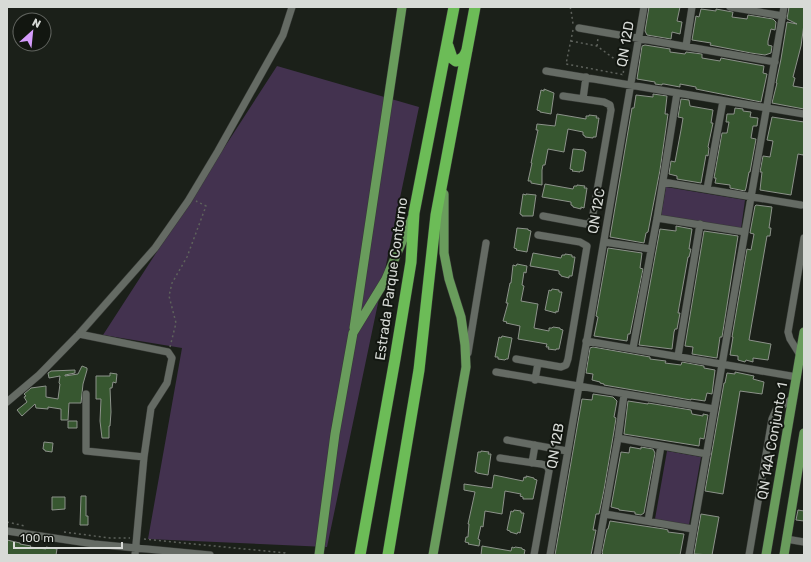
<svg xmlns="http://www.w3.org/2000/svg" width="811" height="562" viewBox="0 0 811 562" font-family="Rubik,sans-serif">
<rect width="100%" height="100%" fill="#1b2019"/>
<path fill="#43324f" d="M277 66 419 107 327 547 148 539 182 348 103 335Z
M666 187 745 200 741 229 661 216Z
M667 451 701 457 689 525 655 519Z"/>
<path fill="#375730" stroke="#8c928a" d="M649 7H680L677 21 682 22 680 34 672 32 671 39 647 35 645 31Z
M789 7H804V24L801 46 793 77 795 78 793 86 804 88V109L772 103 777 83H776L781 59 787 22 797 24 787 19Z
M701 9 716 11V9L727 11 733 12 732 17 747 19 748 15 773 19 776 22 775 30 771 29 768 41V45L772 46 771 53 765 55 751 53 710 45 711 43 692 40 696 16 699 17Z
M645 45 670 49V52L685 54 686 52 702 54V58L720 61 721 58 726 59 764 66 763 73 767 74 761 102 696 89V87L680 84V87L664 84H662V85L655 84V82L637 79 642 46Z
M544 89 554 93 551 114 540 112V111L537 110 541 90 544 91Z
M653 94 667 96 665 114H668L660 170 648 232 646 233 644 243 610 237 632 108H634L636 95 653 97Z
M681 99 689 100 690 106 713 110 711 123H713L708 147 709 148 708 156 706 155 701 183 677 179V176L669 174 671 161 675 162 681 130 683 118 678 117Z
M735 108 743 109V111L751 112 750 117 758 118 757 126H753L751 138 756 139 750 172H749L746 188 745 191 730 188V185L715 183 716 178H714L722 133H727L729 122H726L727 114H734Z
M557 114 586 119V116H589V115L597 116 596 118H599L596 137H593V138L585 137V136L583 135V132L568 129 564 152 548 149 545 165H543L542 170V185L531 183V181H528L532 163H531L538 130H536L537 124 555 126Z
M772 117 804 122V153L803 155 798 154 791 195 760 190 762 172H760L763 156 770 157 773 141 767 140Z
M573 149 584 150V151L586 152 583 171H580V172L572 171 573 170 570 169Z
M545 184 573 189 574 186H577V185L585 186 584 188H587L584 208 581 207V209L573 207V206L571 205V202L542 197Z
M523 194 526 195V194L536 195 533 216H522V215L520 214Z
M756 205 772 207 769 228H771L770 236H767L749 340 771 344 768 360 753 358V362L746 360 745 362 738 360V356L730 355 733 337H732L747 249 751 250 754 234 750 233 755 206Z
M676 226 692 229 689 249H691L689 257H688L678 313H680L677 329H675L674 332 672 349 639 345 660 229 676 231Z
M517 228 528 229V230L531 231 527 252 516 250 517 249 514 248Z
M704 231 738 236 722 337H720L717 358 692 354 693 347 685 346Z
M608 248 642 253 640 268 643 269 630 334H628L627 341 594 336 598 317 596 316Z
M533 253 561 258 562 255H565V254L572 255V257H575L572 276H569V278L561 276V275L559 274V271L530 266Z
M517 264 527 266 526 273 524 272 522 285 524 286 521 301 538 304 534 328 549 331V328H552L553 327 560 328V329L563 330 559 349H556V350L548 349 549 347H546L547 344 518 339 520 326 506 323 507 322 503 321 508 303H506L510 283H511L513 265 516 266Z
M552 289 559 290V292H562L558 312 556 311V313L545 310 549 290 551 291Z
M502 336 512 338 508 359H506L505 360 498 359V357H495L499 337 501 338Z
M593 347 650 357V359L666 361 665 363 681 365 682 362 704 366V368L715 370 712 394 707 393 705 401 691 399V400L604 385V384L600 383V382L592 380 593 374 586 373 590 348Z
M82 366 87 368V370L83 384 81 403H69L68 420H61V409L48 407V409L36 408 35 404 22 416 17 410 27 402 24 397 26 396 24 394 31 388 46 386V397L58 399 60 384 59 383 60 376 49 378 48 373 51 371 75 370V373L65 375V376L78 374Z
M735 372 754 376 753 379 764 382 762 394 740 391 723 494 705 491 724 383H725L727 373 735 374Z
M110 373 117 374 116 383 113 382 112 388H110L111 412 110 426H109V438H102L100 421 101 399H96V376H110Z
M593 394 613 397 617 401 614 417 616 418 614 431 604 490 599 514H596L593 530H596L591 555H555L582 399 592 400Z
M628 401 648 404V403L691 410 692 414 703 416V414L708 415 704 439 700 438 699 446 624 434Z
M68 421H77V428H68Z
M44 442 53 443 52 452 45 451V450L43 449Z
M630 447 641 449V447L653 449 655 453 644 513 641 515 635 514V512L619 510V509L611 507 621 452 629 453Z
M481 451 489 452 488 454H491L488 475 477 473V472H475L478 452H481Z
M494 475 523 481 524 477 526 478V476L534 478V479L537 480 533 499H523V497L520 496 521 494 505 491 502 514 485 511 483 527 481 526 478 539 480 540 479 546 468 544 469 543 465 542 466 537H468L469 524H468L475 492 464 490V484L492 488Z
M81 496H86V516H88V525H80Z
M52 497H65V509L52 510Z
M514 510 521 511V513H524L520 533 518 532 517 534 510 532V531L507 530 511 511 513 512Z
M798 510 804 511V521L796 520Z
M701 514 719 517 712 555 694 554Z
M610 521 664 529 668 530V532L684 534 680 555H604L602 553 607 529H608Z
M7 540 20 543V544L31 546 30 547 46 549V547L57 549 56 555H7Z
M482 546 511 551 512 547 514 548 515 547 522 548V549L525 550 524 555H481Z"/>
<g fill="none" stroke-linecap="round" stroke-linejoin="round">
<defs>
<path id="minor" d="M730 7 783 16
M579 28 775 62
M686 46 692 7
M546 71 804 114
M583 99 586 77
M663 182 801 205
M707 189 723 101
M543 216 586 224H588L592 220 611 110 610 105 604 102 563 96
M657 218 745 232
M604 242 651 249
M79 334 168 352 172 358 167 383 151 408 144 457 135 555
M586 341 797 377
M633 348 657 218 677 93
M468 353 486 243
M800 355 790 339 788 332 804 238
M678 356 700 224
M516 359 561 367 566 365 568 359 587 246 580 242 538 235
M496 372 714 409
M535 380 538 363
M86 394V451L144 457
M7 402 39 375 79 334 155 248 188 201 218 151 283 35 292 7
M618 438 707 454
M507 440 567 451
M500 458 541 464C546 465 548 466 549 471L534 555
M532 463 535 445
M605 514 693 529
M648 521 661 446
M7 531 94 544 210 555
M786 539 804 542
M550 555 644 7
M597 555 618 438 624 395
M689 555 784 7
M749 555 772 419 776 410 793 398"/>
<path id="major" d="M354 328 402 7
M319 555 335 434 353 333 386 279 412 218
M433 555 466 367 465 345 461 317 449 279 444 253V194
M766 555 804 332
M784 555 804 433"/>
<path id="highway" d="M448 46 452 58 456 61C463 59 465 56 467 50
M360 555 395 359 411 262 414 213 454 7
M388 555 419 370 436 215 475 7"/>
</defs>
<use href="#minor" stroke="#383b37" stroke-width="8"/>
<use href="#major" stroke="#383b37" stroke-width="10"/>
<use href="#highway" stroke="#383b37" stroke-width="12"/>
<path stroke="#5e625c" stroke-width="1.5" stroke-dasharray="2 3" stroke-linecap="butt" d="M570 7 571 10 573 24
M573 30 566 64 625 75
M571 41 597 46 624 66 623 76
M597 46 598 38
M170 347 176 323 169 296 172 283 187 257 206 206 196 201
M7 522 25 526
M64 532 110 538H130
M144 539 285 553V555"/>
<use href="#minor" stroke="#656b64" stroke-width="7"/>
<use href="#major" stroke="#699c5c" stroke-width="9"/>
<use href="#highway" stroke="#6cbc57" stroke-width="11"/>
</g>
<g text-anchor="middle" stroke-width="4" stroke-linejoin="round" paint-order="stroke">
<g font-size="14" fill="#d7dad6" stroke="#121610">
<text transform="translate(625 44) rotate(-80)" y="5">QN 12D</text>
<text transform="translate(596 211) rotate(-80)" y="5">QN 12C</text>
<text transform="translate(391 279) rotate(-82)" y="5">Estrada Parque Contorno</text>
<text transform="translate(772 441) rotate(-80)" y="5">QN 14A Conjunto 1</text>
<text transform="translate(555 446) rotate(-80)" y="5">QN 12B</text>
</g>
</g>
<rect width="811" height="562" fill="none" stroke="#d7dad6" stroke-width="16"/>
<g transform="translate(32 32) rotate(27)"><circle r="19" fill="#121610" stroke="#61645f"/>
<path d="M0-3L7 15L0 10L-7 15Z" fill="#d59cfb"/>
<text y="-6" font-size="11" font-weight="bold" text-anchor="middle" fill="#d7dad6">N</text>
</g>
<path d="M14 542v6h108v-6" fill="none" stroke="#d7dad6" stroke-width="2"/>
<text x="20" y="542" font-size="12" fill="#d7dad6" stroke="#121610" stroke-width="3" paint-order="stroke">100 m</text>
</svg>
